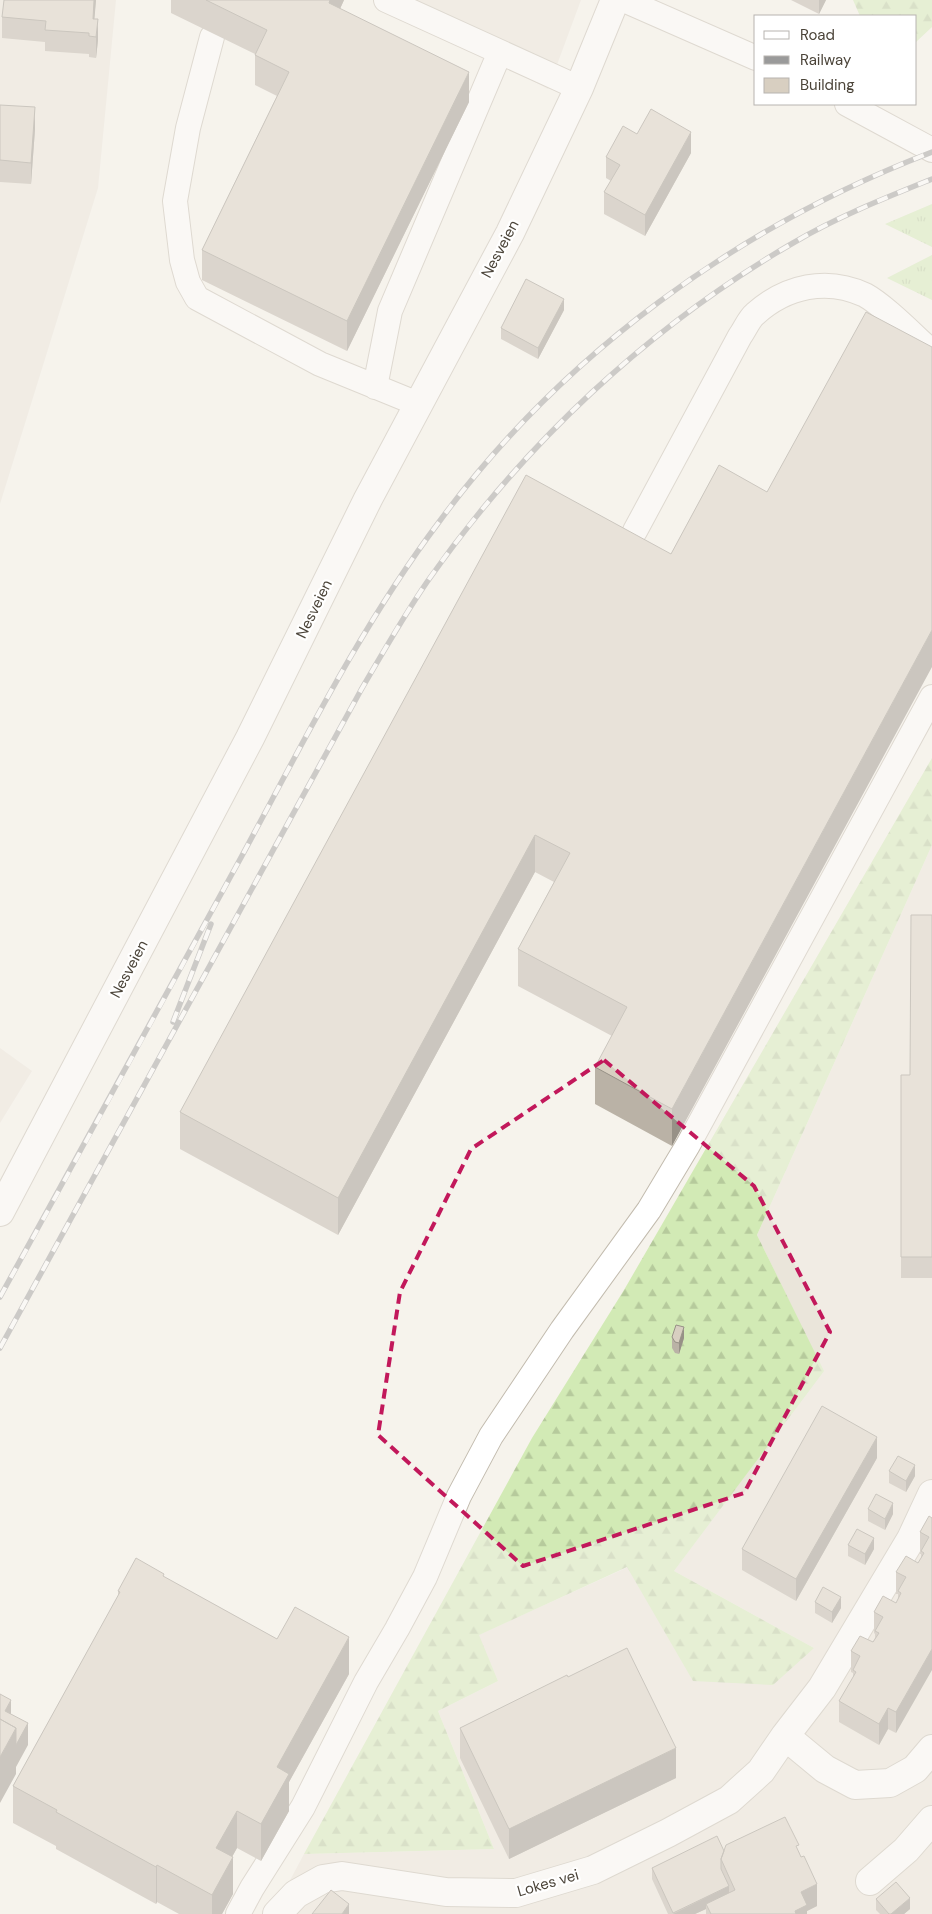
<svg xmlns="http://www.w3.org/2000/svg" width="932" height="1914" viewBox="0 0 932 1914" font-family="'DM Sans',sans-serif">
<defs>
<pattern id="grass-tufts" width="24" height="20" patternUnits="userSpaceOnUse" patternTransform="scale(1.25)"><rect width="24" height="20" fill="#d2eab5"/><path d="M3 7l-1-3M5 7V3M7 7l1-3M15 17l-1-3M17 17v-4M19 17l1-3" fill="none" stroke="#b6ca9c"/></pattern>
<pattern id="forest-firs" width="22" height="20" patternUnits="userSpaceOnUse" patternTransform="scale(1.25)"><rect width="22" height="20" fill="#d2eab5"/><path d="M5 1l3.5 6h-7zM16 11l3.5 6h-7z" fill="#b6ca9c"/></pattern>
</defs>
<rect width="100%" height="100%" fill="#f6f3ec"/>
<path fill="#eae5da" d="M0 0H116L98 188 0 504Z
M380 0H581L548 89Z
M932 845V1914H272L304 1854 494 1849 438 1711 498 1681 478 1635 628 1567 693 1680 814 1648 674 1571 823 1371 757 1235Z
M0 1048 32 1071 0 1123Z"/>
<path fill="url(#grass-tufts)" d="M932 204V247L885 224Z
M932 255V300L887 278Z"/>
<path fill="url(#forest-firs)" d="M853 0H932V27L916 42V16H860Z
M932 758V845L757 1235 824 1371 674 1571 814 1648 773 1685 693 1681 627 1567 479 1635 498 1681 438 1711 494 1849 304 1854 532 1438 624 1290Z"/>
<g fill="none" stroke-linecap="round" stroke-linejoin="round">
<defs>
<path id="service" d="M386 0 579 88
M624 0 756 58
M212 37 188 128 175 201 182 260 188 282 197 298 320 364 418 404
M847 104 932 150
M375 387 390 311 500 52
M635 531 740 336C745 329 749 319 755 314 786 286 827 277 865 295 885 306 914 336 932 352
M238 1914 252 1888 303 1807 366 1682 397 1629 425 1577 459 1496 491 1436 562 1330 649 1210 688 1145 932 697"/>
<path id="minor" d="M932 1494 911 1539 822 1688 785 1736 825 1769 855 1785 890 1783 915 1769 932 1749
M870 1881 906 1850 932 1820
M277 1914 296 1894 323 1879 342 1876 446 1892 516 1893 593 1870 668 1833 729 1800 761 1771 785 1736"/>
<path id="tertiary" d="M0 1212 250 738 368 499 510 233 579 88 615 0"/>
</defs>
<use href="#service" stroke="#c2bbae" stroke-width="26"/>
<use href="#minor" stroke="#c2bbae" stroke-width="30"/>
<use href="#tertiary" stroke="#c2bbae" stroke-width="30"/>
<use href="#service" stroke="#fff" stroke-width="24"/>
<use href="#minor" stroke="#fff" stroke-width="28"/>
<use href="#tertiary" stroke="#fff" stroke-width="28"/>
<defs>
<path id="rail" d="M173 1022 211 924
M0 1297C80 1153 159 1008 238 863 301 747 360 627 439 522 562 354 739 226 932 152
M0 1348 361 690C382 654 403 617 427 582 523 445 648 327 793 243 837 217 885 198 932 179"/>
</defs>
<use href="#rail" stroke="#9a9a9a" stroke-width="5.5"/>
<use href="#rail" stroke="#fff" stroke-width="4" stroke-dasharray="11" stroke-linecap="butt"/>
</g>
<path fill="#bab2a6" d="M96 0 94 19 98 40 96 58 89 57V54L45 51V42L2 38V17Z
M171 0H344L340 9 469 102 347 351 202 280V250L277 96 255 85V54L171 13Z
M791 0H826L819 14Z
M0 105 35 129 31 184 0 182Z
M637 134 691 153 645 236 604 214V192L611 181 606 178V157Z
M564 310 538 359 501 339V328Z
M719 465 672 1146 595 1104V1067L612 1036 518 986V949L554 882 535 872 338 1235 180 1149V1112L671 554Z
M932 915V1278H901V1075H910Z
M672 1337 684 1338 679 1354 675 1353 672 1348Z
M877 1458 796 1601 742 1570V1549Z
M889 1471 915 1476 906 1492 889 1483Z
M868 1509 893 1514 885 1530 868 1521Z
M932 1518 896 1733 888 1729 879 1745 839 1722V1701L853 1678V1673L851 1672V1651L873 1642 875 1638V1634L874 1633V1612L896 1603 898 1600V1594H896V1572L918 1563 921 1559V1554H920V1532Z
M848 1545 874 1549 865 1565 848 1556Z
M164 1577 277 1639 349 1674 289 1782V1811L261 1861 237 1848 232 1857 233 1894 222 1914H179L157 1902 156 1904 56 1849V1846L13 1823V1786L118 1596V1591Z
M815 1602 841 1608 832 1623 815 1613Z
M568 1677 676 1778 509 1859 460 1758V1728Z
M724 1851 799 1852 817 1906 807 1911V1914H706V1909L695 1914H668L652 1879V1868Z
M876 1899 910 1909 904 1914H880L876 1910Z"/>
<path fill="#979187" d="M94 0H96L93 37V19Z
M330 0H344L329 33V3Z
M819 0H826L819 14Z
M98 19V40L96 58V37Z
M469 72V102L347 351V321Z
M35 107V129L31 184V163Z
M691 132V153L645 236V215Z
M564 299V310L538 359V348Z
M932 630V667L672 1146V1109Z
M535 835V872L338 1235V1198Z
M684 1327V1338L679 1354V1343Z
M877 1437V1458L796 1601V1579Z
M915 1465V1476L906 1492V1481Z
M893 1503V1514L885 1530V1519Z
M874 1538V1549L865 1565V1554Z
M841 1597V1608L832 1623V1612Z
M349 1637V1674L289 1782V1811L261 1861V1824L277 1767Z
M932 1649V1670L896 1733V1712Z
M11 1700V1721L5 1711Z
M888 1708V1729L879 1745V1724Z
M28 1723V1745L16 1767V1774L0 1803V1757L16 1728Z
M676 1748V1778L509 1859V1829Z
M237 1811V1848L216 1885V1848Z
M233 1857V1894L222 1914H212V1895Z
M157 1865V1902L156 1904V1867Z
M817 1884V1906L807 1911V1914H795V1911L801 1892Z
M729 1886V1897L706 1904V1909L695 1914H673Z
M910 1898V1909L904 1914H891Z
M349 1904V1914H342Z"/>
<path fill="#d8cfc1" stroke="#979187" d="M4 0H94L93 19H98L96 37 89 36V33L45 30 46 21 2 17Z
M206 0H330L329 3 469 72 347 321 202 250 289 72 255 55 267 30Z
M0 105 35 107 31 163 0 160Z
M651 109 691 132 645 215 604 192 620 165 606 157 623 126 637 134Z
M526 279 564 299 538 348 501 328Z
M866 312 932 347V630L672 1109 595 1067 627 1007 518 949 570 853 535 835 338 1198 180 1112 526 475 671 554 719 465 767 492Z
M911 915H932V1257H901V1075H910Z
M676 1325 684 1327 679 1343 675 1342 672 1337Z
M822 1406 877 1437 796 1579 742 1549Z
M898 1456 915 1465 906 1481 889 1471Z
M876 1494 893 1503 885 1519 868 1509Z
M929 1516 932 1518V1649L896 1712 888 1708 879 1724 839 1701 856 1672 853 1670 860 1656 851 1651 860 1636 873 1642 879 1633 875 1631 883 1617 874 1612 883 1596 896 1603 901 1593 898 1591 906 1577 896 1572 906 1556 918 1563 924 1553 921 1551 929 1537 920 1532Z
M857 1529 874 1538 865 1554 848 1545Z
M136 1558 164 1574 163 1576 277 1639 295 1607 349 1637 277 1767 289 1774 261 1824 237 1811 216 1848 233 1857 212 1895 157 1865 156 1867 56 1812 57 1810 13 1786 120 1592 118 1591Z
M823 1587 841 1597 832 1612 815 1602Z
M627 1648 676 1748 509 1829 460 1728 567 1675 568 1677Z
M0 1694 11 1700 5 1711 28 1723 16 1745V1728L0 1719Z
M0 1719 16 1728 0 1757Z
M785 1817 799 1845 796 1846 801 1857 804 1856 817 1884 801 1892 807 1905 795 1911 796 1914H711L706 1904 735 1890 721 1859 726 1845Z
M717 1836 724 1851 721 1859V1869L729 1886 673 1913 652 1868Z
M896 1882 910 1898 891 1914H889L876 1899Z
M331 1890 349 1904 342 1914H312Z"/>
<path d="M0 0H932V1914H0ZM604 1060 754 1186 830 1332 744 1493 523 1566 378 1435 400 1292 471 1149Z" fill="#f6f3ec" fill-opacity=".55" fill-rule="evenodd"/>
<path fill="none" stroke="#c2185b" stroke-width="4" stroke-dasharray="10 6" stroke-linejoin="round" d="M604 1060 754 1186 830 1332 744 1493 523 1566 378 1435 400 1292 471 1149Z"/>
<g text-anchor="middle" stroke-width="4.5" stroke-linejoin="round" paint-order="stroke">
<g font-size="15" fill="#4b4439" stroke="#fff">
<text transform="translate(500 249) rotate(-62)" y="5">Nesveien</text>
<text transform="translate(314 609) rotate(-64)" y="5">Nesveien</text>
<text transform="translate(129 969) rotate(-62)" y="5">Nesveien</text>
<text transform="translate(548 1883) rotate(-16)" y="5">Lokes vei</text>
</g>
</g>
<rect x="754" y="15" width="162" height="90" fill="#ffffff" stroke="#b7b4b0"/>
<rect x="764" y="31" width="25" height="8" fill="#ffffff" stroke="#b7b4b0"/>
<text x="800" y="40" font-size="15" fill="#4b4439">Road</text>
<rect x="764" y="56" width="25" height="8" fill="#9a9a9a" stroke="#b7b4b0"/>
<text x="800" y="65" font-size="15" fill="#4b4439">Railway</text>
<rect x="764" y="78" width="25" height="15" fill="#d8cfc1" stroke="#b7b4b0"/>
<text x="800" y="90" font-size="15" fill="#4b4439">Building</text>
</svg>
